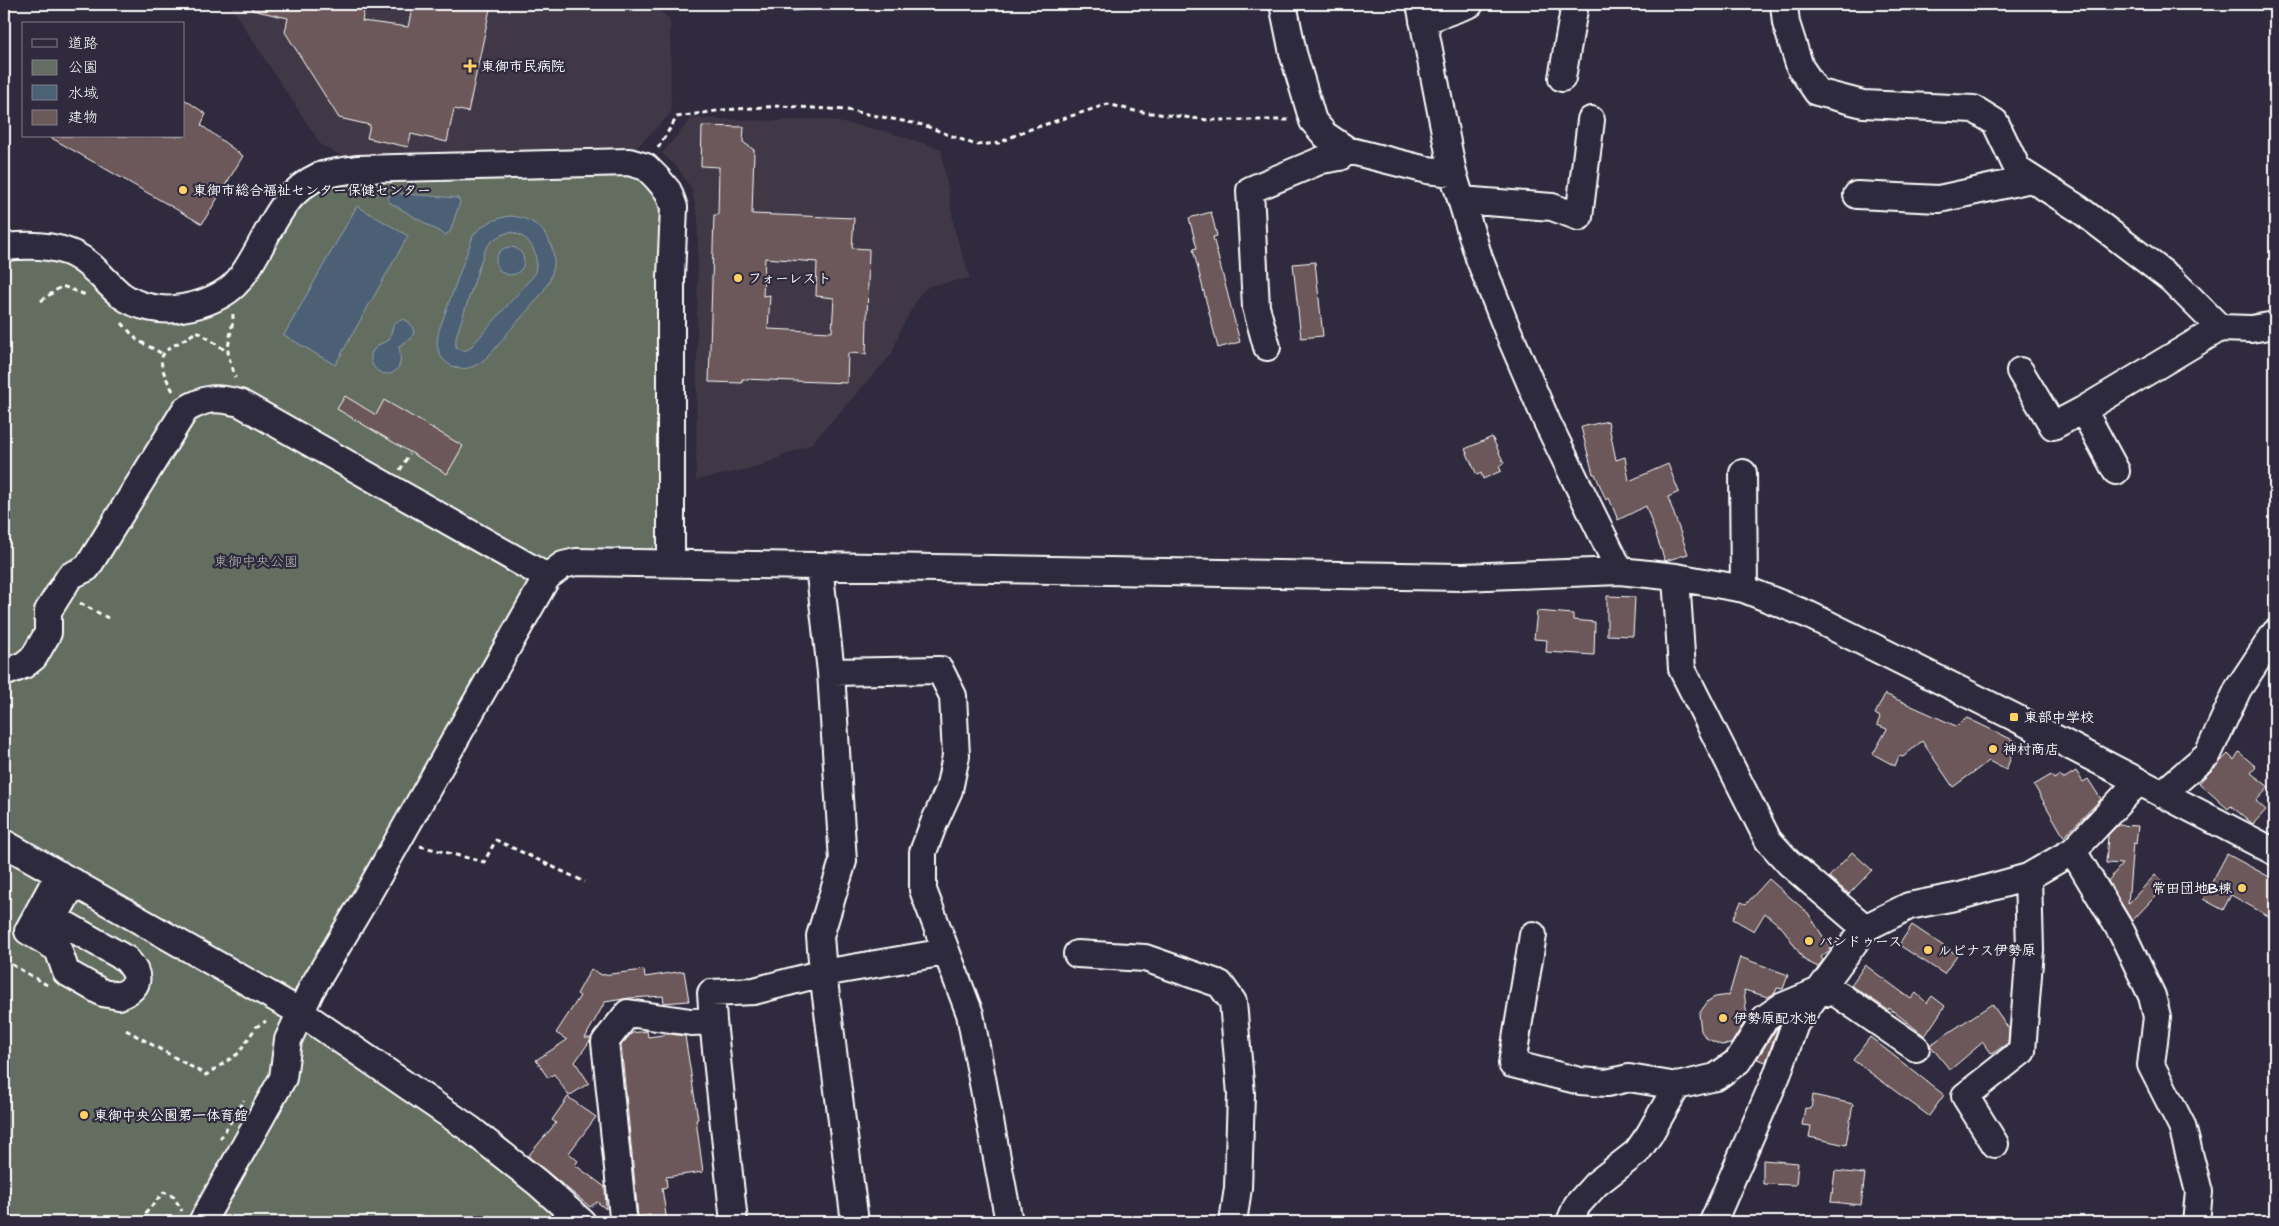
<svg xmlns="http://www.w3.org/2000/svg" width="2279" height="1226" viewBox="0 0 2279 1226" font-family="'Architects Daughter','Klee One',sans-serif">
<rect width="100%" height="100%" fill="#2f2a3d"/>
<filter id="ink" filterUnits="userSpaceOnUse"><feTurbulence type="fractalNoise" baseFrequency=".02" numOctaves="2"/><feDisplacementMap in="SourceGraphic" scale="10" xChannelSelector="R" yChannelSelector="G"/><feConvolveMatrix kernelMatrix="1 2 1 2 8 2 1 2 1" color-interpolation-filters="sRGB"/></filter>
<g filter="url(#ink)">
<path fill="#413846" d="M229 4H650L670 19 671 113 630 154 346 158 321 145Z
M692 118 778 121 823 119 885 131 941 149 955 231 970 278 929 286 920 294 901 329 892 354 811 444 757 467 696 480 698 218 691 188 677 167 662 153Z"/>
<path fill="#646d61" stroke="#b2b6b0" d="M614 172C646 180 648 181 666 209L661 539 654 547 644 552 570 555 286 1017 410 1096 566 1222H4V257L53 258 78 268 113 302 207 313 310 192 330 182Z"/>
<path fill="#4b6175" stroke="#93a0ac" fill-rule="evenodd" d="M392 193 458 198 460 202 450 232 445 235 389 202 388 198Z
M357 206 408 236 335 365 284 335Z
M509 216C525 217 538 222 547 237 569 274 534 302 512 328 501 340 490 359 474 366 460 373 442 365 438 349 436 343 438 336 439 330L473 236C482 224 494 219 509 216ZM509 232C531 235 541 255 534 275L470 348C464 352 461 351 456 347V337L484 252C489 241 498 236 509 232Z
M496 261a14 14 0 1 1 28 0a14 14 0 1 1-28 0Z
M404 319 410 323 414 331 412 338 399 346C400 352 401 358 400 363 395 384 365 372 372 352L378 345 389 340 394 323Z"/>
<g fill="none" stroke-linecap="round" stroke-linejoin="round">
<path stroke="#93a0ac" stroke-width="5.5" d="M746 4 794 9 832 4
M4 6 12 4"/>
</g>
<path fill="#6c595a" stroke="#fff" fill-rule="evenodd" d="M252 4H365L362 21 408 27 413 4H491L468 112 454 109 447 142 411 134 408 147 367 138 370 125 339 118 285 32 288 18 252 10Z
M184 99 206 114 201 125 243 156 202 224 48 136H184Z
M702 126 744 127 743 142 754 150 752 214 854 218 852 248 869 249 866 354 848 353 847 383 742 379V383L709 382 714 215H718L719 167 701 166ZM765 258 817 262 816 296 834 298 832 332 768 329 770 295 763 296Z
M1211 212 1217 236 1213 237 1240 342 1218 348 1193 249 1197 248 1189 218Z
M1315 262 1323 336 1301 338 1293 264Z
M345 396 376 415 384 400 463 446 447 474 337 409Z
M1608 421 1616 460 1625 457 1629 481 1668 464 1679 492 1668 497 1688 554 1665 561 1646 506 1618 520 1609 498 1606 500 1595 474H1593L1581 427Z
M1492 437 1504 463 1499 466 1501 471 1483 479 1481 473 1477 475 1465 449Z
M1607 596 1635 597 1633 636 1607 635Z
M1537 611 1573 614V620L1595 622 1594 655 1546 652 1547 640 1534 639Z
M1885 694 1956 726 1967 718 2017 742 2006 770 1989 761 1953 787 1922 741 1903 757 1899 756 1895 766 1873 754 1887 729 1877 725 1880 717 1875 714Z
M2239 752 2256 767 2251 773 2269 787 2256 801 2266 810 2253 824 2231 806 2228 809 2199 783 2228 754 2234 760Z
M2076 771 2083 782 2088 779 2101 799 2064 837 2034 785 2051 775 2054 779 2060 775 2063 779Z
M2118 825 2138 826 2136 844 2133 843 2128 904 2155 875 2166 885 2132 921 2108 881 2122 864 2106 863 2108 835Z
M1852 852 1872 870 1849 894 1829 877Z
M2227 854 2275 880V920L2231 895 2223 910 2203 899Z
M1769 879 1808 913 1831 949 1821 957 1823 960 1818 967 1804 960 1784 930 1765 913 1754 931 1733 919 1741 902 1746 904Z
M1912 925 1957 955 1944 974 1899 945Z
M1740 957 1788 975 1783 989 1777 988 1775 993 1768 997 1744 990 1747 1018 1731 1044 1721 1045 1706 1038 1701 1031 1699 1014 1708 1001 1715 997 1729 995Z
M1865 965 1911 999 1916 993 1927 1003 1932 996 1945 1006 1925 1036 1889 1008 1888 1010 1851 985Z
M591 969 602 975 644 970 645 977 684 971 689 1001 664 1003 663 996 630 998 605 1002 585 1038H592L575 1062 589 1083 569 1096 554 1074 548 1078 536 1060 567 1040 556 1033 580 996 577 994Z
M1992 1004 2009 1029 2008 1043 1992 1054 1983 1042 1950 1070 1930 1045Z
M1778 1027 1766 1062 1757 1059 1776 1029Z
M647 1031 648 1037 670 1034 685 1036 698 1119 696 1120 703 1172 666 1177 667 1187 662 1188 667 1222H650V1215L638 1217 636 1195 621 1045 632 1033Z
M1870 1037 1944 1095 1929 1116 1853 1060Z
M1813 1095 1853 1104 1846 1145 1809 1137 1811 1126 1802 1125 1805 1108 1811 1109Z
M568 1097 596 1117 569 1153 578 1161 575 1165 605 1187 606 1209 597 1202 590 1207 528 1156 556 1123 552 1120Z
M1763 1160 1798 1163 1796 1185 1763 1184Z
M1835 1171 1865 1174 1861 1205 1831 1202Z"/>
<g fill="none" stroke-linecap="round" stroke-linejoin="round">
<defs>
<path id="minor" d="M1283 4 1293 53 1313 121 1325 135 1347 150 1427 170 1453 173
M1420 4 1453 173 1479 258 1507 329 1547 422 1620 571
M1784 4 1786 23 1800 67 1817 92 1863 104 1974 109 1995 122 2018 170 2079 209 2171 279 2220 328 2251 329 2275 325
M1423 21 1470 4
M1562 78 1575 4
M1857 195 1939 199 2031 179
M1461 200 1552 207 1579 217 1591 120
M4 247C27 245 53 244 75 255 93 264 105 282 121 295 137 307 163 312 182 308 202 305 226 296 239 280 267 245 275 196 319 176 330 172 345 171 357 169L629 162 646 167 657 178 668 191 674 207 671 278V562
M1267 347 1256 307 1250 190 1322 160 1340 157 1347 150
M2020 371 2053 426 2083 410 2220 328
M2083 410 2116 471
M1743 473 1744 589
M819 566 831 672 843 861 820 936 823 973 946 952
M1676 577 1682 669 1768 840 1789 863 1865 928
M831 672 940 670 953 696 956 756 949 790 934 823 923 852V890L970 1014 1009 1222
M4 673 24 665 34 657 48 633V611L70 576 87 568 185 410C206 397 216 397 240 403L547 577
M2163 793 2208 754 2238 689 2275 633
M4 843 300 1012 470 1129 538 1183 582 1222
M2073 851 2122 933 2152 996 2157 1017 2151 1065 2182 1126 2199 1192 2196 1222
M59 874 28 931 58 949 66 972 103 993 119 996C141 987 141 975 126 959L54 918 74 882
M1533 935 1512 1064 1580 1081 1607 1083 1629 1078 1677 1086 1716 1077 1738 1061 1765 1018 1781 1007 1819 991 1836 993 1916 1048
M1077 954 1145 958 1220 984 1233 1002 1241 1094 1238 1188 1233 1222
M713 1021 711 993 754 991 823 973 855 1222
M1995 1144 1965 1096 2022 1051 2030 950 2028 877
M623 1217 605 1042 628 1013 691 1022 713 1021 734 1222
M202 1222 283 1078 288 1040 311 990 365 899 547 577 563 565 576 562 1462 577 1620 571 1676 577 1744 589 1809 615 2014 717 2275 852
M1570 1222 1577 1205 1596 1184 1637 1152 1649 1135 1677 1086
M1713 1222 1777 1075 1795 1024 1865 928 1909 906 1960 896 2028 877 2073 851 2138 782"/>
</defs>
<use href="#minor" stroke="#fff" stroke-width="30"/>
<path stroke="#fff" stroke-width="3" stroke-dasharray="5 4" stroke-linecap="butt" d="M658 148 677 117 723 110 780 106 847 110 923 125 976 145 999 143 1022 132 1108 104 1135 111 1208 120H1290
M41 301 62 286 86 295
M233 314C233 326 229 338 228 350 228 359 234 370 235 378
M122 323 137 340 163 354
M173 391C148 347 167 353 197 331L228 352
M400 470 409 454
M80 603 108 618
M420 846 484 862 496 840 585 882
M4 960 47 985
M126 1030 206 1075 239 1053 256 1027 266 1021
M220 1139 244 1100
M4 1213 20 1222
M141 1222 148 1210 164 1192 174 1197 182 1211"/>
<use href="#minor" stroke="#2f2a3d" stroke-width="26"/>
</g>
</g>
<g fill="#ffd166" stroke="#2f2a3d" stroke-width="2">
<path d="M467.5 58.5h5v5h5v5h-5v5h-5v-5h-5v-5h5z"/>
<circle cx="183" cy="190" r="5"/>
<circle cx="738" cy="278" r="5"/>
<rect x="2009" y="712" width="10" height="10" rx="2.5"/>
<circle cx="1993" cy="749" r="5"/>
<circle cx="2242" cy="888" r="5"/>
<circle cx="1809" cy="941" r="5"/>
<circle cx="1928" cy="950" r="5"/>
<circle cx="1723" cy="1018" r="5"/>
<circle cx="84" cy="1115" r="5"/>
</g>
<g text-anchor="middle" stroke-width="4.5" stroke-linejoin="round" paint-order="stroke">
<g font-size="14" font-weight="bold" fill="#fff" stroke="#2f2a3d" text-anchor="start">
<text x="481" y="71">東御市民病院</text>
<text x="193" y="195">東御市総合福祉センター保健センター</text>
<text x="748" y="283">フォーレスト</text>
<text x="2024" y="722">東部中学校</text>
<text x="2003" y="754">神村商店</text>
<text x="2232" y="893" text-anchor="end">常田団地B棟</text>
<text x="1819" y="946">パンドゥース</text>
<text x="1938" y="955">ルピナス伊勢原</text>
<text x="1733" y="1023">伊勢原配水池</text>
<text x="94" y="1120">東御中央公園第一体育館</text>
</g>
<g font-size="14" fill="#b2b6b0" stroke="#2f2a3d">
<text x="256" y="566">東御中央公園</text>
</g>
</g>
<rect width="2279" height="1226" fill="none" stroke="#2f2a3d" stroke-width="20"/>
<rect x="10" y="10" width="2259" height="1206" fill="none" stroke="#fff" stroke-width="2" filter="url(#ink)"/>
<rect x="22" y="22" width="162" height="115" fill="#2f2a3d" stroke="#827f8b"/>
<rect x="32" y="39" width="25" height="8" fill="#2f2a3d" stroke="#827f8b"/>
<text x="68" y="48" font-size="15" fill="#ffffff">道路</text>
<rect x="32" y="60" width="25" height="15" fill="#646d61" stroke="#827f8b"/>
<text x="68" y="72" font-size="15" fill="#ffffff">公園</text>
<rect x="32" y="85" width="25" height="15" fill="#4b6175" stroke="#827f8b"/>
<text x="68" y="98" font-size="15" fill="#ffffff">水域</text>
<rect x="32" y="110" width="25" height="15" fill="#6c595a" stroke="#827f8b"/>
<text x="68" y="122" font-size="15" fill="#ffffff">建物</text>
</svg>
